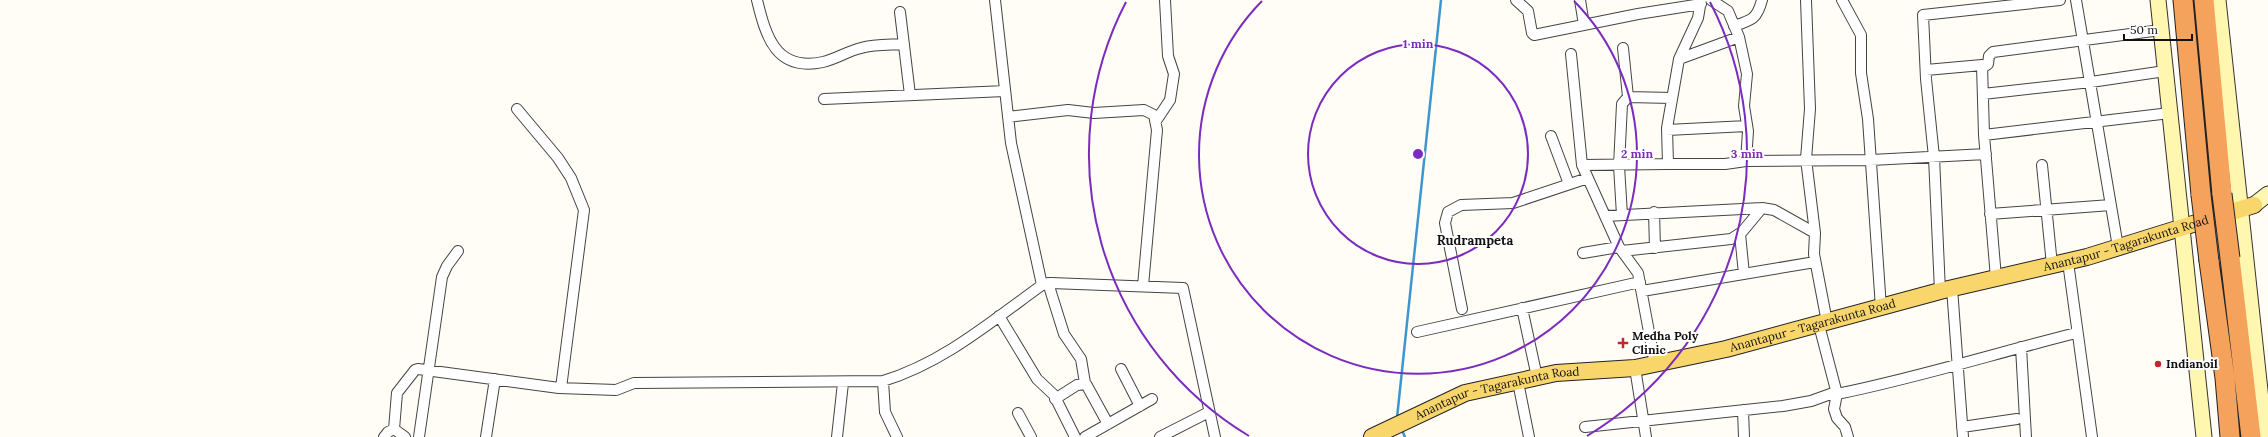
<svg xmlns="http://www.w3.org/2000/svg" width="2268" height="437" viewBox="0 0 2268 437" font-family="Lora,serif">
<rect width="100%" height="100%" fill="#fffdf5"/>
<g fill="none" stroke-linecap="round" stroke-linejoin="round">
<path stroke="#3f96cf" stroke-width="2.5" d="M1397 418 1441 0
M1401 428 1405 437"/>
<defs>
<path id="street" d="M757 0C766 37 776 72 823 62 836 59 848 51 861 48 875 44 890 45 904 44
M995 0 1011 143 1042 285
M1516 0 1528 11 1532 33 1534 35 1638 14 1701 4
M1580 0 1584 25
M1701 0 1698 18 1679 59 1667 128 1668 164H1725L1746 161 1748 131 1744 106 1747 74 1739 37 1728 11 1711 0
M1806 0 1810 109 1806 159 1815 233
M1842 0 1861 35V73L1868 119 1881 308
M2076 0 2118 247
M900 12 910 95
M1734 26C1752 20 1757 19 1762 0
M1623 48 1628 97 1672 98
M1571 54 1582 165 1619 247 1638 273 1655 364
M1679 59 1739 37
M1982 68 1988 64 1989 56 1993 52 2161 30
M1926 70 1982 65 1984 135 1996 278
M1983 94 2091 82 2165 71
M824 99 1005 91
M517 109 558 158 571 178 584 210 561 388
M1008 117 1068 110 1094 113 1144 110 1154 115 1157 130 1143 286
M1156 121 1170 100 1174 74 1168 56 1165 0
M1667 130 1747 126
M1984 135 2170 113
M1551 136 1569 184
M1746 161 1871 160 1986 154
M1582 165 1668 164
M2042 165 2052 265
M1654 212 1655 248
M1990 214 2111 205
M1622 215 1619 166 1622 104 1628 97
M1605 216 1762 208 1774 210 1815 233 1814 254 1827 322
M1740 234 1744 274
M1622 251 1731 239 1742 232 1762 208
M1583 253 1619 247
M2068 262 2092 437
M1048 283 1064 334 1081 359 1085 383
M1952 288 1963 437
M1642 291 1815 262
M1940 291 1934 157 1926 79 1923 15 2060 0
M1522 308 1537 377
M1462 309 1445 223 1448 212 1461 205 1513 203 1588 178
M999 316 1037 379 1054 395 1075 437
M1819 325 1837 394 1834 409 1837 418 1845 427 1848 437
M1417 332 1640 282
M2021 347 2026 437
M1635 368 1646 437
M1121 369 1140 406
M883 381 885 412 897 437
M1518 382 1529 437
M1837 394C1917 378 1996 353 2076 333
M1055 399 1077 385 1086 384 1108 424
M1743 410 1744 437
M1018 413 1031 437
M1585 427 1783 406 1811 401 1836 392
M1962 427 2017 419
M394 429 397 393 415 370 418 369 559 388 616 390 634 383 883 381C943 363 992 321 1042 285L1051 283 1183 288 1215 437
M384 437 388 432 394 429 405 437
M419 437 442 277 447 266 458 251
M486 437 495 379
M837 437 843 383
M1085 437 1152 399
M1160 437 1209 412"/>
<path id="secondary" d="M2158 0 2204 437
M2218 0 2265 437
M2254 205 2268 194"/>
<g id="primary">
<path id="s1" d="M1372 437 1465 393 1556 373 1635 368 1726 349 1940 291 2087 257 2254 205"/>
</g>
<path id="highway" d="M2183 0 2201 195
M2204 0 2222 194
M2230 258 2251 437
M2209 261 2225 378 2230 437"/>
</defs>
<use href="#street" stroke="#444" stroke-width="12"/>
<use href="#secondary" stroke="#333" stroke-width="17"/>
<use href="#primary" stroke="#222" stroke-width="18"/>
<use href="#highway" stroke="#222" stroke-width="21"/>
<use href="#street" stroke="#fff" stroke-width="10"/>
<use href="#secondary" stroke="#fff6b0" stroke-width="15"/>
<use href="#primary" stroke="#f9d66b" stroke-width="16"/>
<use href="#highway" stroke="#f5a25d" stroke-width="19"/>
<defs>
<path id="highway-bridge" d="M2222 194 2230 258
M2201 195 2209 261"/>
</defs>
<use href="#highway-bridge" stroke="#222" stroke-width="21" stroke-linecap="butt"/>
<use href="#highway-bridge" stroke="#f5a25d" stroke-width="19"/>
</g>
<g fill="none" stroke="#7b2cbf" stroke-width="2">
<circle cx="1418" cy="154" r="110"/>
<path d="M1574 1A219 219 0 1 1 1262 1"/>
<path d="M1249 436A329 329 0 0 1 1126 2M1710 2A329 329 0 0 1 1587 436"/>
</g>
<g fill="#c4262e" stroke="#fff" stroke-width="1.5">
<path d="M1621 337h4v4h4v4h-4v4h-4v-4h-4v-4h4z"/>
<circle cx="2158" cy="364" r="4"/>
</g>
<g text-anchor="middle" stroke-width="4" stroke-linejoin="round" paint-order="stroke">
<g font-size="12" fill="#111" stroke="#fff">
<text dy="4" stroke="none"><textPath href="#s1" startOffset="782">Anantapur - Tagarakunta Road</textPath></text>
<text dy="4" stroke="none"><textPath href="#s1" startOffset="458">Anantapur - Tagarakunta Road</textPath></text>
<text dy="4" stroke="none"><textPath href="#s1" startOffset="134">Anantapur - Tagarakunta Road</textPath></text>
</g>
<g font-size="12" font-weight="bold" fill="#111" stroke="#fff" text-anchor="start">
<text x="1632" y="340">Medha Poly<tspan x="1632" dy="14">Clinic</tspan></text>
<text x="2166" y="368">Indianoil</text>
</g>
<g font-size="13" font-weight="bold" fill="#111" stroke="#fff">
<text x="1475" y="245">Rudrampeta</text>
</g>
</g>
<circle cx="1418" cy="154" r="6" fill="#7b2cbf" stroke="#fff" stroke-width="2"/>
<g font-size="12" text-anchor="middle" font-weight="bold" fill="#7b2cbf" stroke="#fff" stroke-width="4" stroke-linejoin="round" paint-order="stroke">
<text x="1418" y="48">1 min</text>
<text x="1637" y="158">2 min</text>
<text x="1747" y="158">3 min</text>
</g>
<path d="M2124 34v6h68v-6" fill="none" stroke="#111111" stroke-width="2"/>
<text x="2130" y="34" font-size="12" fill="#111111" stroke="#ffffff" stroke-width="3" paint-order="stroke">50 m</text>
</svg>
